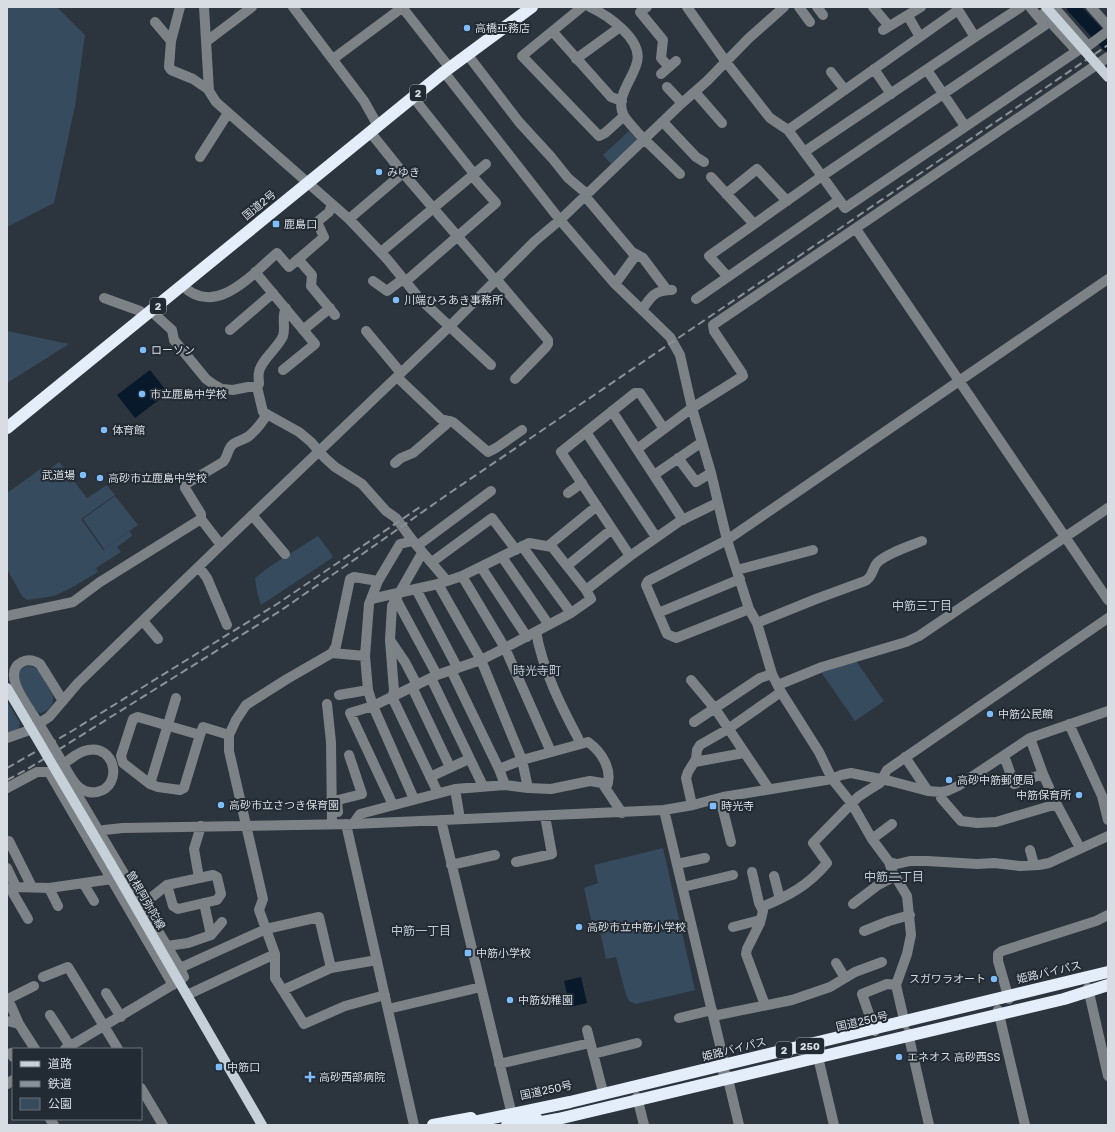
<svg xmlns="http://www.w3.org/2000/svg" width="1115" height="1132" viewBox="0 0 1115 1132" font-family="Rubik,'Noto Sans JP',sans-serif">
<rect width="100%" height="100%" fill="#2c343d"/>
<path fill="#374b5e" d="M7 7H57L85 35 75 106 54 203 7 227Z
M629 131 638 141 611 164 603 155Z
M7 331 69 344 7 383Z
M59 462 87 498 107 485 115 495 81 519 103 550 130 531 132 536 117 547 121 552 96 568 98 572 71 588 54 596 27 600 22 596 7 569V493L42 468 45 473Z
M115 496 138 525 104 549 83 519Z
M318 536 332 555V558L261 605 257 592 255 578 269 567Z
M856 661 884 701 855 721 821 672Z
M29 666 36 668 39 671 53 696C54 705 49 711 40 713 33 710 16 681 19 672 21 668 25 667 29 666Z
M7 701 20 723 18 731 7 734Z
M663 848 695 990 636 1004 629 1001 626 995 616 957 606 959 600 931 594 933 584 888 598 883 594 865Z"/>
<path fill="#07192a" d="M150 370 168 393 135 418 117 395Z
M581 977 587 1003 570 1007 564 981Z"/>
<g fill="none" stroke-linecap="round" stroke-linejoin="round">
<path stroke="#07192a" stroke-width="13" d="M1073 7 1108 45"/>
<path stroke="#7d8286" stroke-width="10" d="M180 7 171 41 169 67 171 70 193 79 209 90
M204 7 209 91 216 102 349 219 387 259 419 298 491 365
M293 7 364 101 378 126
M402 7 449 67
M582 7 522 56 599 136 605 133 624 116
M590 7C607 15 643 39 637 62 633 80 614 97 624 116 628 122 634 128 638 133 652 147 666 160 680 174
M647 7 640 12 663 40 661 58 669 67
M687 7 726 62 770 118 788 130 822 176 1045 25 1030 7
M799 7 810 22
M817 7 823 15
M873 7 889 26
M1054 7 1088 46
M1091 7 1108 26
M1043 14 1077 51
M908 16 920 37
M155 22 171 41
M883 30 921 7
M553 32 611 97 622 101
M207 41 252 7
M467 54 519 122 552 158 568 178 587 194
M333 59 403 7
M576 59 620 27
M874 69 891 94
M927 70 965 126
M444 72 560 220 615 284 670 337 680 355 692 408 711 473 727 540 749 609 757 623 772 674 781 692 819 752 832 779 852 804 872 839 889 862 892 871 907 896 911 935 907 954 896 985 905 1024
M831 72 845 90
M661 74 676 61
M667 87 682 103
M695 92 722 123
M663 122 696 157 704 162
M788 130 958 10 975 37 1021 7
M370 132 403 173 496 281
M804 152 975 37
M200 157 228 113
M711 177 754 224
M726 194 757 169 787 201
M585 196 632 252 643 258 667 290
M349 219 403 173
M856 229 1108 600
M381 252 486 164
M298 259 312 275 311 286 335 315
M255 272 315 344 283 370
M728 277 709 256 822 176 845 208 1077 51 1088 46 1108 31
M497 280 548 340V344L546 347 515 379
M373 281 387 291 403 279
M405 282 496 203 474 178 471 170 413 97
M615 284 636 255
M182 285C215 319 252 274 277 253L289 267 324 237 317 222 329 212 332 204
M104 298 140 311 144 317
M696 299 839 200
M642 310C651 296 655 290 672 290
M151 311 172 330 174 340 206 379 213 384 222 389 233 390 248 387H257L263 412 299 432 311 442 325 458 335 467 362 484 386 511 396 518 413 541
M230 330 273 293
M303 330 330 308
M366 331 401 373
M397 377 441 419 453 422 488 452 496 448 522 430
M257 387 259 384C259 380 258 375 259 372 261 360 278 348 283 336 286 327 281 317 286 308
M612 411 683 520
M586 432 656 537
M637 449 692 408 743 376 742 373 714 331 713 325 1108 57
M678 458 696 482 711 473
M395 463 401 458 413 453 450 421
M654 475 702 442
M568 493 582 483
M252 515 285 554
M201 519V514L185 488 186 484 223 462C228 457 227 450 232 445 236 441 244 440 249 436 256 430 262 423 267 414
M417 546 491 491
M522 546 571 613
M548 546 597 506
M422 553 392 606 390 640 394 691 392 697 438 793
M630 556 561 452 635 393H640L664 429
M502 557 549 625
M432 562 492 518 516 550
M567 566 612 529
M199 567 207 578 227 625
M481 567 527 637
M737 570 813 550
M462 576 505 648 551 752
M378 581 354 577 350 579 336 646 332 653 287 679 246 705 236 720 229 735V751L263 899 259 910 275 954V978L304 1024 345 1006 385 995
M438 584 481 660 522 760 528 788
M416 589 457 667
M586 590 630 556 680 521 717 503
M371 599 438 584 462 576 529 543 552 547 586 590 591 599 571 613 505 648 481 660 437 675 373 706 350 713 393 805
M396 599 437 675
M749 609 676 638 667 634 646 585 648 581 727 540 1108 279
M658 613 740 579
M7 616 73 602 100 582 201 519 221 545
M143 621 158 639
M757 623 816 599 865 581C873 577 872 569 877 563 885 554 910 546 922 541
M536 632C543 670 560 704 578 738L579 744
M390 640 405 662 417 685
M332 653 365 656
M451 670 499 769 505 785
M431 678 483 786
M691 680 716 710 769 789
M778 685 822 667 906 642 919 636 1108 508
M412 687 450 767
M339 695 368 690
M327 704 331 742 332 824
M37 721C29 707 0 673 22 662 28 659 34 660 40 664L63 701
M694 722 760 678 772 674
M1069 724 1102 796 1108 820
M200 735 138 717 133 719 121 756 123 763 150 784 158 787 180 790 184 788 200 735 203 727 229 735
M7 738 27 731 49 717 78 683 221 545 450 326 535 241 560 220 682 103 707 81 749 38 784 7
M1030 738 1043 774 1055 801 1080 848
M905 757 928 791
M1002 757 1006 761 1014 784 1043 774
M695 762 744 753
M499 769 522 760 588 742C602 752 614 771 606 789
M49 772 173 985
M430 777 469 759
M150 784 176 698
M7 788 37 772H49L55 768
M455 789 460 819
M941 792V798L961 821 977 823 996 822 1057 804
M720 798 731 842
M414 799 373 706 368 690 365 656 369 604 378 581 400 544 413 541 447 581
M692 805 686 778 688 772 696 759 697 750 700 745 728 729 781 692
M664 810 725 1066 723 1072 724 1074 727 1075 739 1125
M338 812 337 802 338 800 362 794 349 755
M441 820 511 1111
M346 824 414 1125
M353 824 360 814 455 789 505 785 528 788 551 789 590 781 602 783 622 813
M88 839 104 830 123 828 353 824 664 810 693 805 723 797 832 779 841 775 851 773 890 781 928 791 941 792 947 791 958 786 1030 738 1108 711
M872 839 892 824
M7 842 9 841 32 887
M1030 850 1033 861V865
M516 862 552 854 545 816
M889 862 897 864 910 861H927L977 864 994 863 1020 866 1039 865 1049 863 1108 836
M677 864 705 858
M451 865 495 855
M7 868 16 887
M752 872 759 903 763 911 760 923 747 949 746 954 765 1005
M774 876 780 899
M199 878 194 849 201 826
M83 883 94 901
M683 887 733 875
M10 888 28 919
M49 888 58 906
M7 889 16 887 49 888 112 879
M204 903 211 935
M853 904 878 885 895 876
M142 905 167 885 213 875 217 877 221 894 217 900 178 909 173 906 167 885
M762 907C788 896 808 886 827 863L813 843 858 797 867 791 880 783 887 770 1108 618
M733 927 760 920
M864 931 889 921 910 915
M167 946 188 943 211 935 222 922
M836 963 845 978
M180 968 266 929 319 917 331 968
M43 977 68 967 118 1049
M34 986 8 999 19 1024 35 1049
M1088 988 1108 1076
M283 990 331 968 377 960
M106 993 121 1017
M187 995 275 954
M1009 999 998 961V954L1002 951 1096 921 1108 915
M388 1009 481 987
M998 1010 1025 1125
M50 1015 70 1046
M713 1016 792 1000 830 987 855 972 882 962
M679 1018 712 1010
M7 1021 19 1024
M587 1030 603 1092
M875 1031 862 994 887 984 896 985
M908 1033 929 1125
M65 1049 179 981 184 977 180 968 68 779
M11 1053 13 1057
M817 1053 834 1125
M593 1054 637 1043
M499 1064 590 1043
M7 1084 13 1080
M141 1088 163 1125
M637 1097 644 1125
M50 1119 54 1125"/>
<path stroke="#c6d0d9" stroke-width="10" d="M7 688 29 725
M111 864 262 1125"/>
<path stroke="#e3eefa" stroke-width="12" d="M7 428 444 72 532 7
M433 1125 471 1118
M507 1125 537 1119"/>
<path stroke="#8a9198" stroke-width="2" stroke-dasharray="8 4" stroke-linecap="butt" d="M7 768 72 731 277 604 420 507
M7 780 26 770 280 611 351 562 451 492 839 229 1108 45"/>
<path stroke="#7d8286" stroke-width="10" d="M37 721C46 735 55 750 64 765 68 773 73 783 80 788 85 792 91 793 97 792 124 786 115 744 88 750 81 751 74 756 69 760"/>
<path stroke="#c6d0d9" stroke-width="10" d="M1046 7 1108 77
M29 725 111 864"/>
<path stroke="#e3eefa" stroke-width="12" d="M459 1125 570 1102 1108 972
M526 1125 558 1119 1064 999 1108 985"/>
</g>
<g fill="#7fbdfa" stroke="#222a33" stroke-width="1.5">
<circle cx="467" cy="28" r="4"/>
<circle cx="379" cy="172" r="4"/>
<rect x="272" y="220" width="8" height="8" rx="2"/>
<circle cx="396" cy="300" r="4"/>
<circle cx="143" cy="350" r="4"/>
<circle cx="142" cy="394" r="4"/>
<circle cx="104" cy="430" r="4"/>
<circle cx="83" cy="475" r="4"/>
<circle cx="100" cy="478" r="4"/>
<circle cx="990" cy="714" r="4"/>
<circle cx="949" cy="780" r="4"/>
<circle cx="1079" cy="795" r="4"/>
<circle cx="221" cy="805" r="4"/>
<rect x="709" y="802" width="8" height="8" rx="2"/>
<circle cx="579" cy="927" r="4"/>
<rect x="464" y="949" width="8" height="8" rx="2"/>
<circle cx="994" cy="979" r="4"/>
<circle cx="510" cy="1000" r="4"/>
<circle cx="899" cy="1057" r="4"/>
<rect x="215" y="1063" width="8" height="8" rx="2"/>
<path d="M308 1071h4v4h4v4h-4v4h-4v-4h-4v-4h4z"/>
</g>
<g text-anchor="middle" stroke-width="4" stroke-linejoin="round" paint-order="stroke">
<g fill="#222a33" stroke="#a1a7ae" stroke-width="1">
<rect x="410" y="85" width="16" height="16" rx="3"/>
<rect x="150" y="298" width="16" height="16" rx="3"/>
<rect x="796" y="1038" width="28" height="16" rx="3"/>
<rect x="776" y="1042" width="16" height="16" rx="3"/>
</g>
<g font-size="10" font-weight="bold" fill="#d7dde3">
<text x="418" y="97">2</text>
<text x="158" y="310">2</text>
<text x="810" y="1050">250</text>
<text x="784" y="1054">2</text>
</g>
<g font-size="11" fill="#d7dde3" stroke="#222a33" text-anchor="start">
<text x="475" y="32">高橋工務店</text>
<text x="387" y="176">みゆき</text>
<text x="284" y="228">鹿島口</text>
<text x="404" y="304">川端ひろあき事務所</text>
<text x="151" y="354">ローソン</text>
<text x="150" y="398">市立鹿島中学校</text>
<text x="112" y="434">体育館</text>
<text x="75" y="479" text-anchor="end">武道場</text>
<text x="108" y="482">高砂市立鹿島中学校</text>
<text x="998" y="718">中筋公民館</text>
<text x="957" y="784">高砂中筋郵便局</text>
<text x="1071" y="799" text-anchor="end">中筋保育所</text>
<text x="229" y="809">高砂市立さつき保育園</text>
<text x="721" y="810">時光寺</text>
<text x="587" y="931">高砂市立中筋小学校</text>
<text x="476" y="957">中筋小学校</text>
<text x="986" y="983" text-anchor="end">スガワラオート</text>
<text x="518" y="1004">中筋幼稚園</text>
<text x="907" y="1061">エネオス 高砂西SS</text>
<text x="227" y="1071">中筋口</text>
<text x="319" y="1081">高砂西部病院</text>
</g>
<g font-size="11" fill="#d7dde3" stroke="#222a33">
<text transform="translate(259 205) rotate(-39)" y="4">国道2号</text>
<text transform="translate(146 900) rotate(60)" y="4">曽根阿弥陀線</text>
<text transform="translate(1049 972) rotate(-13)" y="4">姫路バイパス</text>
<text transform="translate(862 1021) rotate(-13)" y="4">国道250号</text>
<text transform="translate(734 1049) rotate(-14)" y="4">姫路バイパス</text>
<text transform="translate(546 1090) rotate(-12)" y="4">国道250号</text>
</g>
<g font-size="12" fill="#bfcad6" stroke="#222a33">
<text x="922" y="610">中筋三丁目</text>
<text x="537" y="675">時光寺町</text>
<text x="894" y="881">中筋二丁目</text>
<text x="421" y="935">中筋一丁目</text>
</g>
</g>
<rect width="1115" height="1132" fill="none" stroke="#d7dde3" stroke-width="16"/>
<rect x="12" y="1048" width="130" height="72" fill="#222a33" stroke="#6a7279"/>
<rect x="20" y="1061" width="20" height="6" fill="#c6d0d9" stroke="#6a7279"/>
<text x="48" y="1068" font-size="12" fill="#d7dde3">道路</text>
<rect x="20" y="1081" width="20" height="6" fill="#8a9198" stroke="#6a7279"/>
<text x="48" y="1088" font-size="12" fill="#d7dde3">鉄道</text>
<rect x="20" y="1098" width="20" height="12" fill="#374b5e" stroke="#6a7279"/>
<text x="48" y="1108" font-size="12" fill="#d7dde3">公園</text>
</svg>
